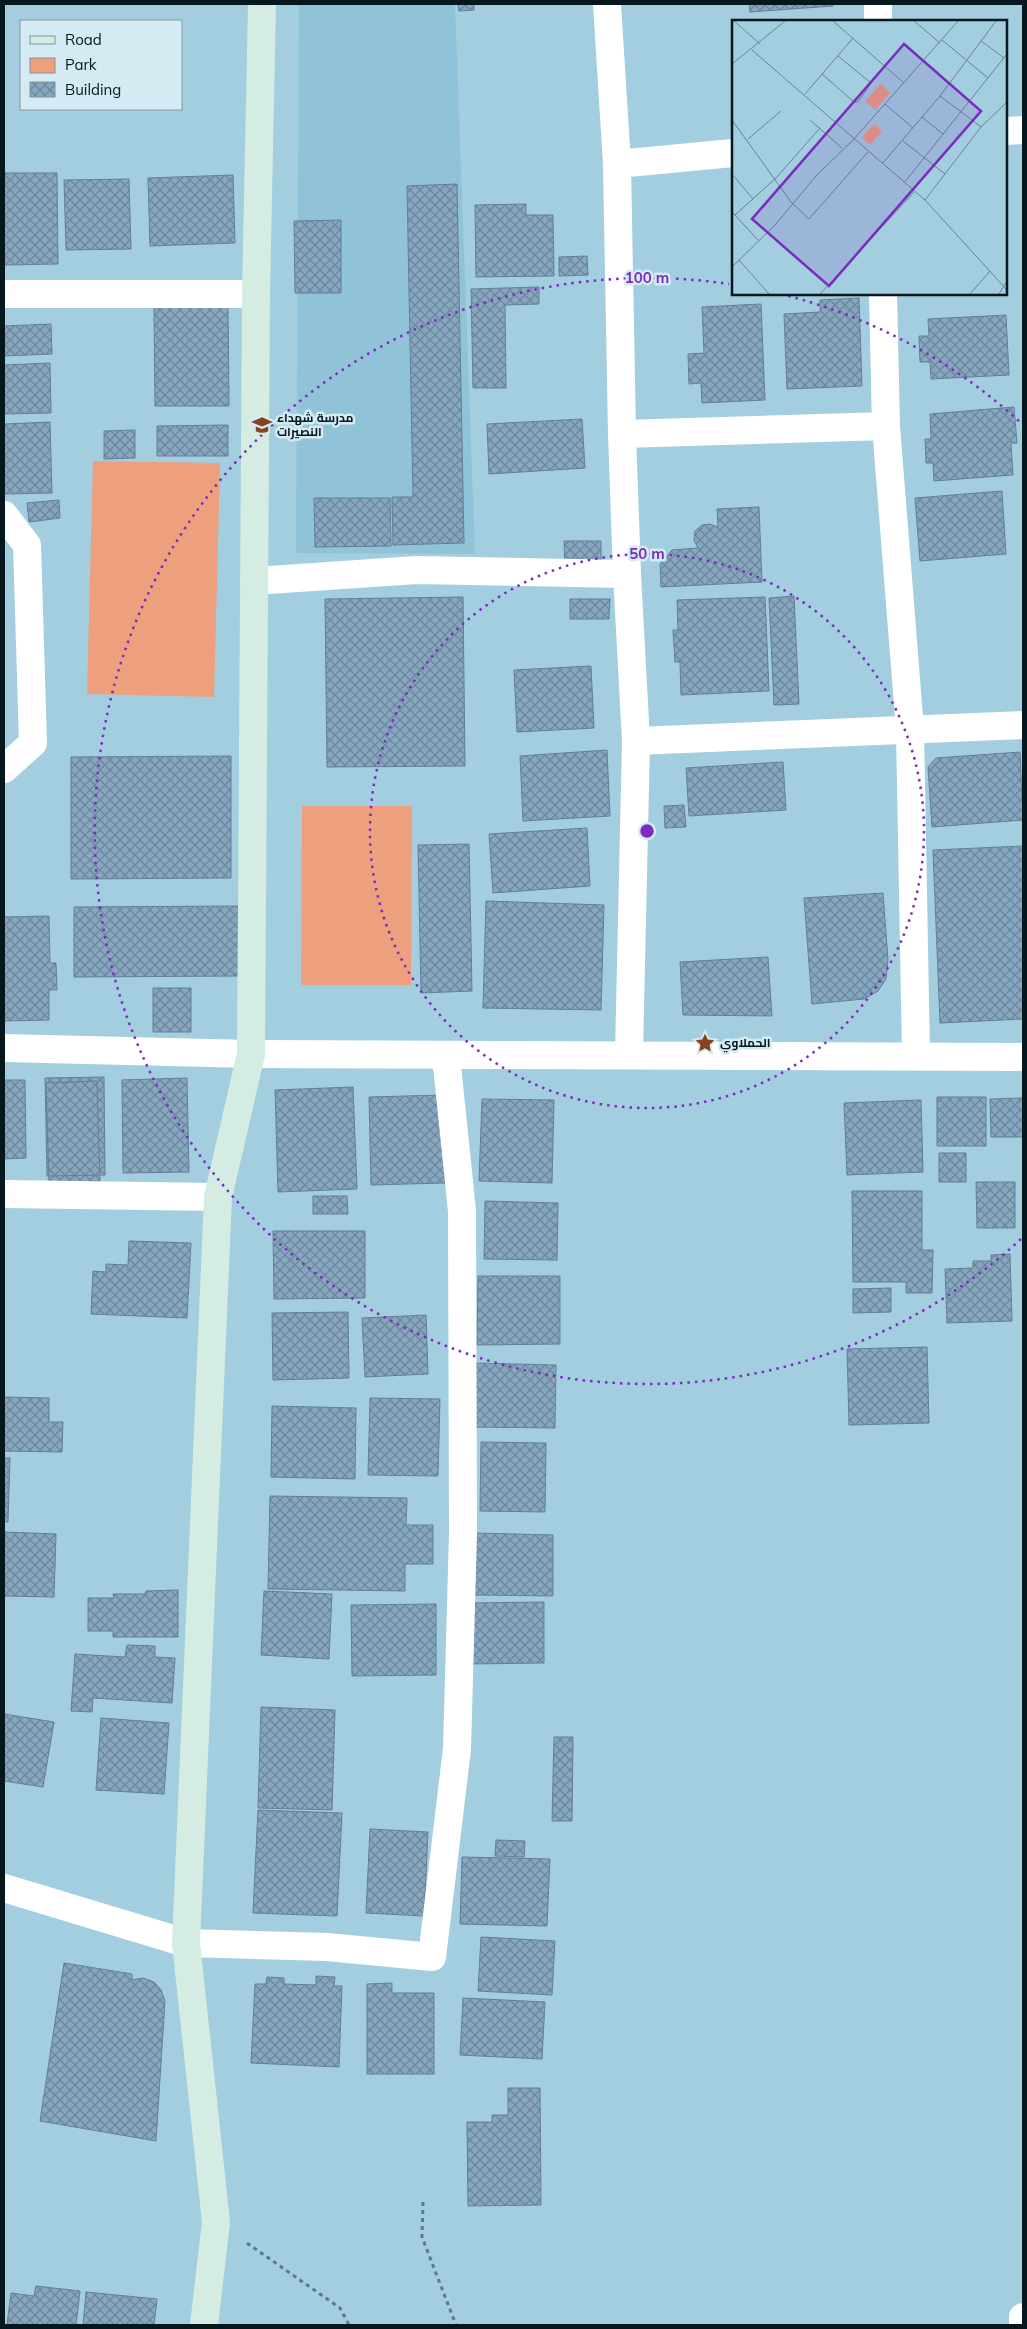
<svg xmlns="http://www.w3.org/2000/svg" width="1027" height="2329" viewBox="0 0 1027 2329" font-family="Mulish,Cairo,sans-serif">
<defs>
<pattern id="building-cross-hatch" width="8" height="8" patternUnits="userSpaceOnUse" patternTransform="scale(1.25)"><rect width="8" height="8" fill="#87a6bf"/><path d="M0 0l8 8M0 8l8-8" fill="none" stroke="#6c869b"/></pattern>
</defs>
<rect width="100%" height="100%" fill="#a3cedf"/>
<path fill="#90c3d7" d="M299 4H455L475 554 296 553Z"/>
<path fill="#ee9f7d" d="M93 461 220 463 214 697 87 694Z
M302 806H412L411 985H301Z"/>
<path fill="url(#building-cross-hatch)" stroke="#627f98" d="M458 4H474V10L459 11Z
M749 4H833V6L750 12Z
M4 173H57L58 264 4 265Z
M233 175 235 243 150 246 148 178Z
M129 179 131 249 66 250 64 180Z
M457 184 464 543 393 545 392 497H413L407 186Z
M526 204V215H553L554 276 476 277 475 205Z
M341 220V293H295L294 221Z
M587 256 588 275 559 276V257Z
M539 287V304L505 305 506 388H473L471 289Z
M859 298 862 386 787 389 784 314 820 312V300Z
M761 304 765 400 702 403 701 383 689 384 688 354 704 353 702 307Z
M228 305 229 406H155L154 306Z
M1006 315 1009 375 931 379 930 362H920L919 336H929L928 319Z
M51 324 52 354 4 356V326Z
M50 363 51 413 4 414V365Z
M1014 407 1017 443H1011L1013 475 934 481 933 463H926L925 439H931L930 414Z
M582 419 585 468 489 474 487 424Z
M50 422 52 493 4 494V424Z
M228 425V456H157V426Z
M135 430V458L104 459V431Z
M1002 491 1006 554 920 561 915 498Z
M314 498H390L391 546 315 547Z
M59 500 60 518 29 522 27 503Z
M759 507 762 582 661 587 660 564 672 550 698 548 694 540 695 531 702 525 710 524 718 527 717 509Z
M564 541H601V567H565Z
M794 596 799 704 774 705 769 598Z
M463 597 465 766 327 767 325 599Z
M765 597 769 691 681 695 680 662H675L673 630H678L677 600Z
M570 599H610L609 619H570Z
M591 666 594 728 517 732 514 670Z
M607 750 610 816 523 821 520 756Z
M1020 752 1023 820 932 827 928 767 936 758Z
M231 756V878L71 879V757Z
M783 762 786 810 689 816 686 768Z
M684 805 686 827 665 828 664 806Z
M587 828 590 886 493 893 489 834Z
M469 844 472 991 421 993 418 845Z
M1023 846V1019L940 1023 933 850Z
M883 893 888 960 886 979 878 991 864 999 812 1004 804 898Z
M486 901 604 905 601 1010 483 1008Z
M240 906V976L74 977V907Z
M49 916 50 963H56L57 990H49V1020L4 1021V917Z
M768 957 772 1016 683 1015 680 962Z
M153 988H191V1032H153Z
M104 1077 105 1175 47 1176 45 1078Z
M187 1078 189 1172 123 1173 122 1080Z
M4 1080H25L26 1158 4 1159Z
M97 1081 100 1181 49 1183 46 1083Z
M353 1087 357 1189 278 1192 275 1090Z
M443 1095 445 1183 371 1185 369 1097Z
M937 1097H986V1146H937Z
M1023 1098V1137H991L990 1099Z
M482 1099 554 1100 552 1183 479 1181Z
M921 1100 923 1172 847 1175 844 1103Z
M939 1153H966V1182H939Z
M976 1182H1015V1228H977Z
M852 1191H922V1250H933L932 1293H906V1282H853Z
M313 1196H347L348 1214H313Z
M485 1201 558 1203 557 1260 484 1259Z
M273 1231H365V1298L274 1299Z
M129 1241 191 1243 187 1318 91 1314 93 1271 106 1272V1264L128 1265Z
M1010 1254 1012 1321 947 1323 945 1269 973 1268V1261H991V1255Z
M478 1276H560V1344L477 1345Z
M891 1288V1312L853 1313V1289Z
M348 1312 349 1378 273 1380 272 1313Z
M426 1315 428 1374 365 1377 362 1318Z
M927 1347 929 1423 849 1425 847 1349Z
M473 1363 556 1365 555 1428 472 1427Z
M4 1397 49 1398V1422H63L62 1452 4 1451Z
M370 1398 440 1399 438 1476 368 1475Z
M272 1406 356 1408 355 1479 271 1477Z
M481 1442 546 1443 545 1512 480 1511Z
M4 1458H10L8 1522H4Z
M270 1496 407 1498 406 1525H433V1564H405V1591L268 1589Z
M4 1532 56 1534 54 1597 4 1596Z
M475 1533 553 1535V1596L474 1595Z
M178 1590V1637H113V1631H88V1598H114L113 1594H145L146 1591Z
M264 1591 332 1594 329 1659 261 1655Z
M544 1602V1663L470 1664V1603Z
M436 1604V1675L352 1676 351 1605Z
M127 1645 155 1646V1657L175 1658 172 1703 93 1698 92 1712 71 1711 75 1654 125 1657Z
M261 1707 335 1710 332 1810 258 1808Z
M4 1714 54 1722 43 1787 4 1781Z
M101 1718 169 1723 164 1794 96 1790Z
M554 1737H573L572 1821H552Z
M258 1810 342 1813 337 1916 253 1913Z
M370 1829 428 1832 424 1916 366 1913Z
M496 1840 525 1841 524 1857 495 1856Z
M462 1857 550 1859 547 1926 460 1924Z
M481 1937 555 1941 552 1995 478 1991Z
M64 1963 132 1974V1980L143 1978 154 1982 161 1990 165 2001 156 2141 40 2121Z
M316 1976 335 1977 334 1986H342L339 2067 251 2063 255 1984H266L267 1977 284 1978V1984L316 1985Z
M392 1983V1993H434V2074H367V1984Z
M463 1998 545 2002 542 2059 460 2055Z
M508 2088H540L541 2205 468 2206 467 2122H492V2115H508Z
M36 2286 80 2291 76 2325H7L11 2293 34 2296Z
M86 2292 157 2299 154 2325H83Z"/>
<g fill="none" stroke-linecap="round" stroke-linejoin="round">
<path stroke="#5b7b87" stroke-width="3" stroke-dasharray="4 4" stroke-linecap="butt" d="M423 2202 422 2237 456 2325
M247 2243 340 2308 349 2325"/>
<path stroke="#fff" stroke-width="28" d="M607 4 617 164 622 434 627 574 636 741 629 1054
M878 4V21
M1006 131 1023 130
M617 164 733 153
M4 294H256
M883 294 886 426 910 730 916 1056
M622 434 886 426
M4 515 27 545 33 743 4 769
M254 581 416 570 627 574
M636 741 1023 725
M4 1048 251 1054 1023 1057
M4 1194 218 1197
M4 1888 186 1943 327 1947 432 1957 457 1749 463 1533 462 1211 446 1056
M1023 2325V2317"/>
<path stroke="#d4ece2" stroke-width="28" d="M204 2325 216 2222 186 1943 218 1197 251 1054 256 294 262 4"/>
</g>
<g fill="none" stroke="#7b2cbf" stroke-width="2.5" stroke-dasharray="2.5 5">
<circle cx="647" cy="831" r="277"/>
<path d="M1021 1239A553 553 0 1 1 729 284M781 294A553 553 0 0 1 1021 423"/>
</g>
<defs>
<symbol id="school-bare" viewBox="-9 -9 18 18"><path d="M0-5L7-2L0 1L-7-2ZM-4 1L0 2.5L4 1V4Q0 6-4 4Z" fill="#88401f" stroke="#d5ebf3" stroke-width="2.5" paint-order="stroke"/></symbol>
<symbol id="sight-bare" viewBox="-9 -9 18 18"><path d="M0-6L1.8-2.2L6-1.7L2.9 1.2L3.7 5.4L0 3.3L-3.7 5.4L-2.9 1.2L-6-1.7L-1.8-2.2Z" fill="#88401f" stroke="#d5ebf3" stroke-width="2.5" paint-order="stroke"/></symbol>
</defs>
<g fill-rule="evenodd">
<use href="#school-bare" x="248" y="411" width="28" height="28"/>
<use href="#sight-bare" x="691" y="1029" width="28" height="28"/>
</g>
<g text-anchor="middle" stroke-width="5" stroke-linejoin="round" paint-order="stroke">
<g font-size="12" font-weight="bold" fill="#06171d" stroke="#d5ebf3" text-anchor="start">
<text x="277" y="422">مدرسة شهداء<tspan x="277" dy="14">النصيرات</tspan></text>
<text x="720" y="1047">الحملاوي</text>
</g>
</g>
<g transform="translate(732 20)">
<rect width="275" height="275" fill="#a3cedf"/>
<path d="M149 64 158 73 143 90 133 81ZM142 104 150 111 138 125 130 117Z" fill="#ee9f7d"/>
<path fill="none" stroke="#648591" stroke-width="1" d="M2 1 28 24M101 1 172 63M182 1 208 23M210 20 256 58M249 21 272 38M20 30 193 180 275 270M0 44 53 1M90 54 122 82H126L139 63 106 36M73 74 121 18M208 76 249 107M153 84 181 108M190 97 211 114M0 100 59 182 77 199 136 132M78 100 110 128M16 119 49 91M171 121 213 154M150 144 208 76 264 1M0 154 21 179M172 163 275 34M193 180 249 107 275 82M0 192 26 220M3 195 44 158 88 108M7 240 37 274M0 247 43 205 84 156 122 119 226 1M88 274 182 172M238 274 258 251M267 274 275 261"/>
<path fill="#7b2cbf" fill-opacity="0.15" stroke="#7b2cbf" stroke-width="2.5" d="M172 24 249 91 97 266 20 199Z"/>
<rect width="275" height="275" fill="none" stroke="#06171d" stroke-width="2.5"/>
</g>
<circle cx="647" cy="831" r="8" fill="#7b2cbf" stroke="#d5ebf3" stroke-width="2.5"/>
<g font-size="15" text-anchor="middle" font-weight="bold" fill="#7b2cbf" stroke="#d5ebf3" stroke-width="5" stroke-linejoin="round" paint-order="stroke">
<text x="647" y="283">100 m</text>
<text x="647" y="559">50 m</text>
</g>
<rect width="1027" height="2329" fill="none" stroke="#06171d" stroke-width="10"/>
<rect x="20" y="20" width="162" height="90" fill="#d5ebf3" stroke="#82969d"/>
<rect x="30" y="36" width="25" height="8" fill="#d4ece2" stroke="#82969d"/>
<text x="65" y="45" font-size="15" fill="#06171d">Road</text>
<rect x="30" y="58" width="25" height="15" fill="#ee9f7d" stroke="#82969d"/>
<text x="65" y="70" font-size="15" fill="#06171d">Park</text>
<rect x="30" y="82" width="25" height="15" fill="url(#building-cross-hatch)" stroke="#82969d"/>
<text x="65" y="95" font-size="15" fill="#06171d">Building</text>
</svg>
